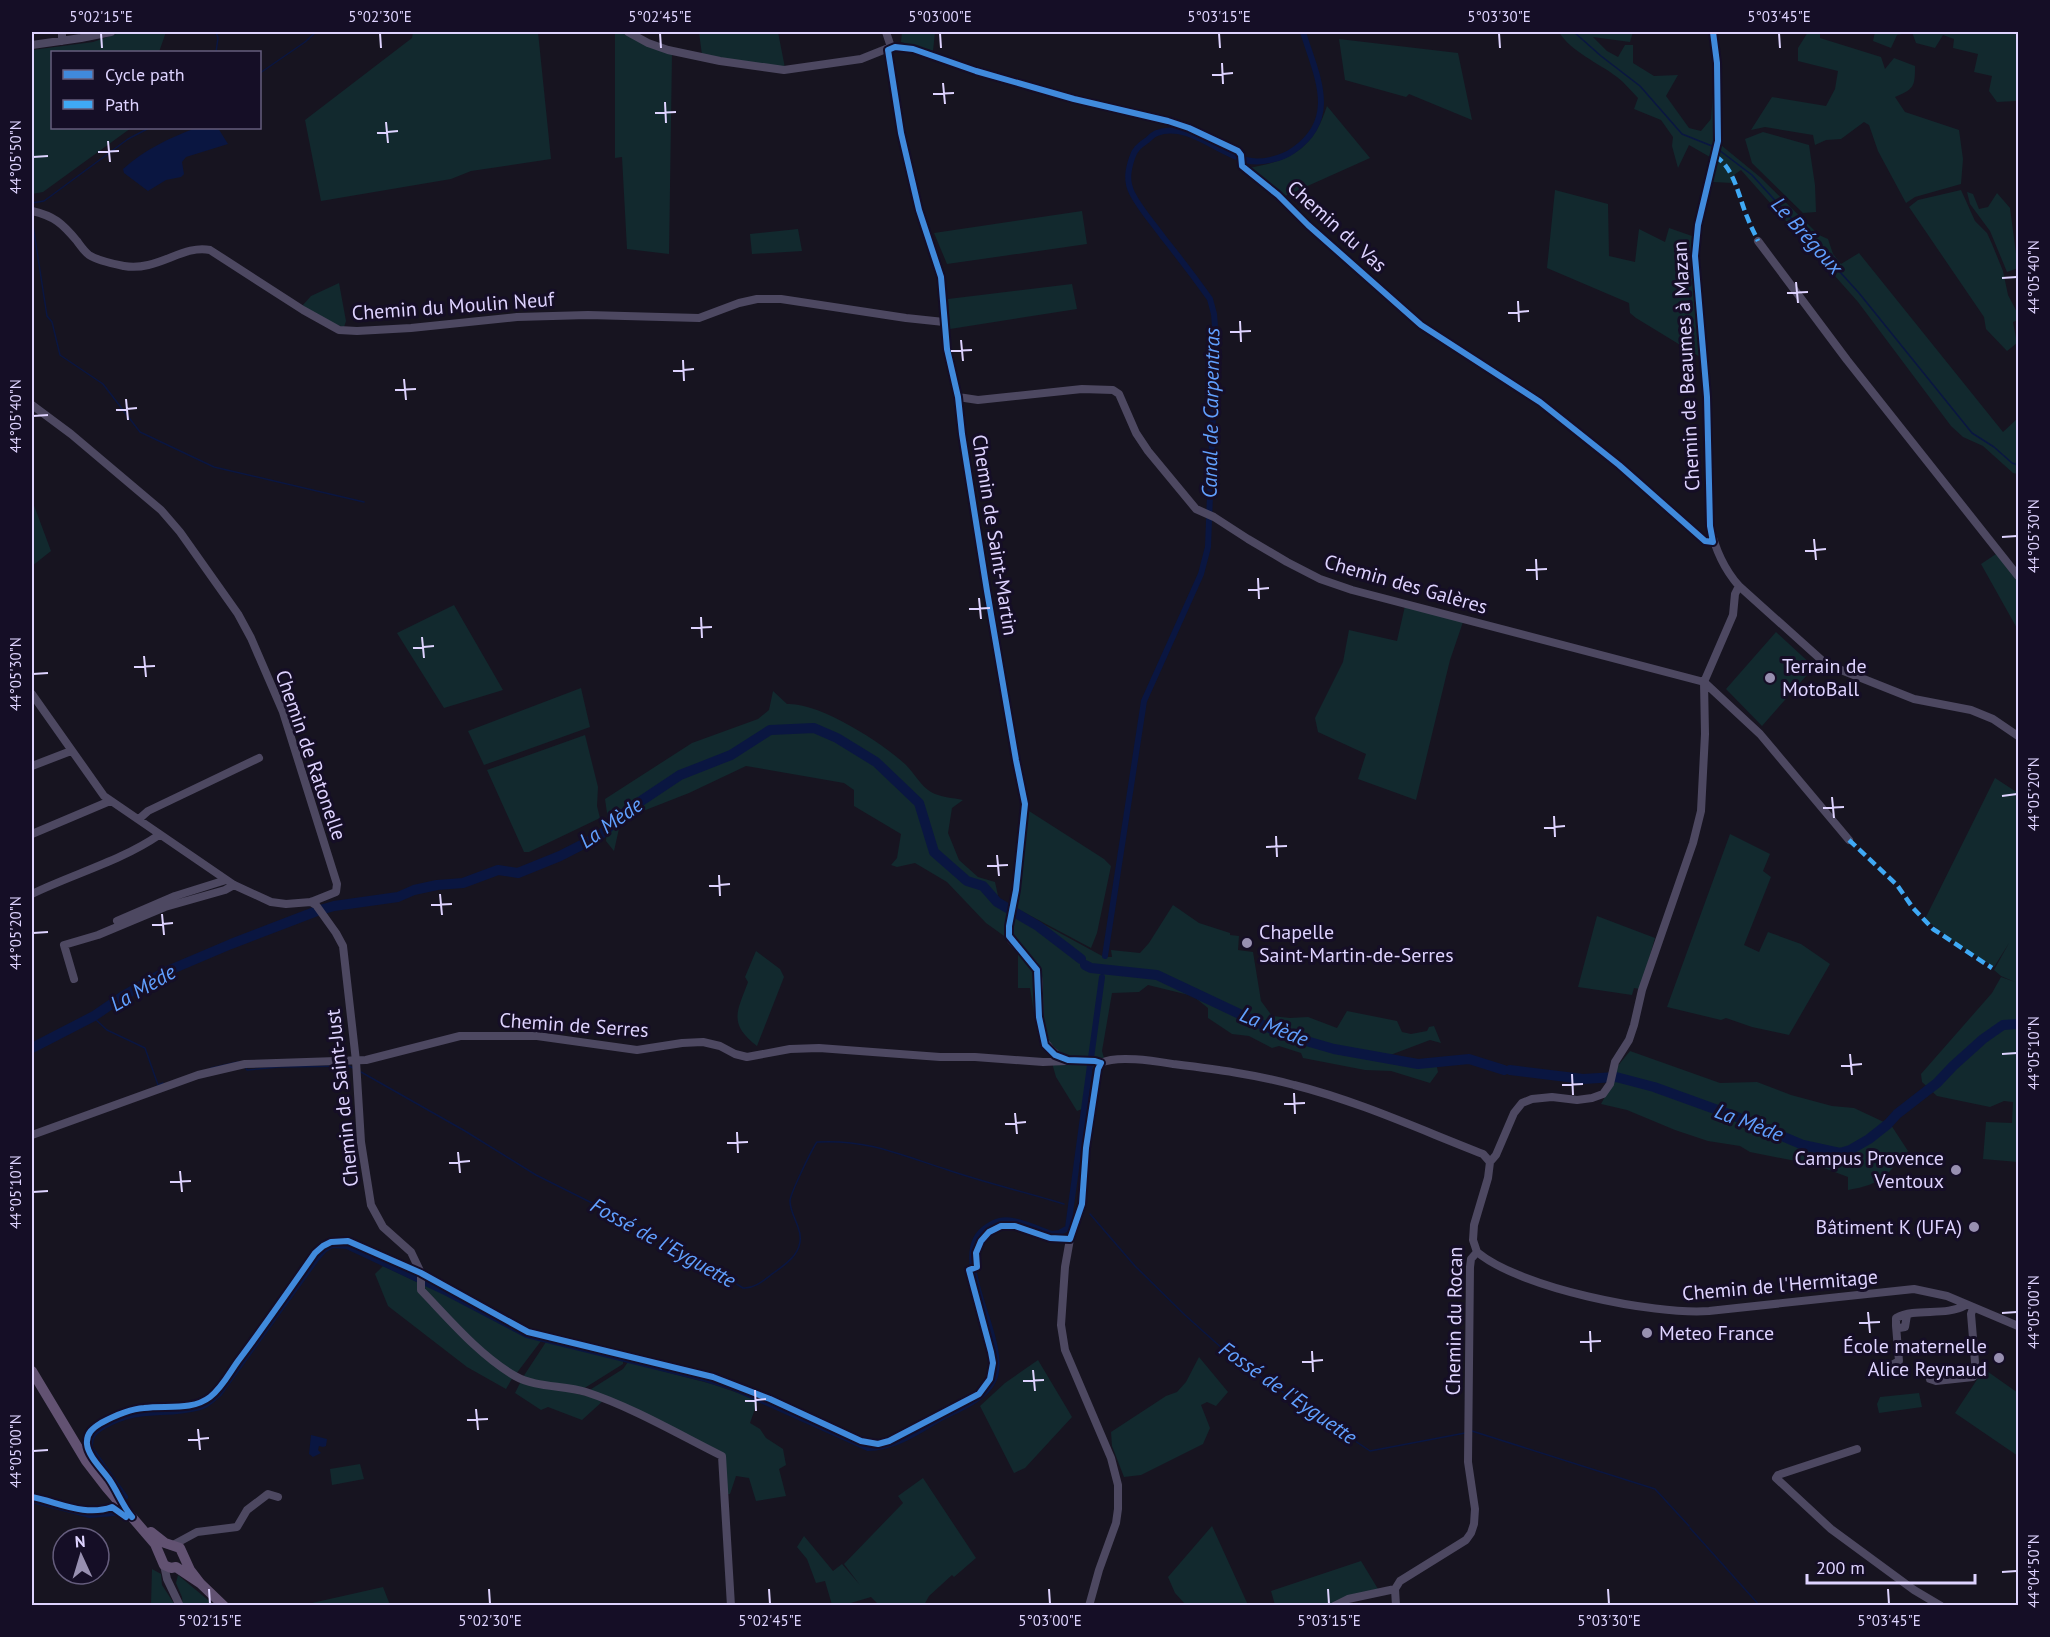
<svg xmlns="http://www.w3.org/2000/svg" width="2050" height="1637" viewBox="0 0 2050 1637" font-family="'PT Sans',sans-serif">
<rect width="100%" height="100%" fill="#171420"/>
<path fill="#12292e" d="M122 32H166L159 52H52V128H131L43 192 32 194V50L93 42Z
M413 32H538L551 159 471 171 451 179 321 201 305 120 412 38Z
M615 32H619L672 54 669 254 627 249 622 157 615 158Z
M699 32H778L785 68 702 55Z
M902 32H935L933 51 901 42Z
M1559 32H1633L1630 42 1593 37 1607 51 1618 57 1625 45H1633V63L1654 76 1678 75 1666 96 1689 128 1701 131 1711 119 1713 93 1717 92 1716 141 1760 177 1819 235 1828 239 1833 254 1841 264 1859 253 2003 432 2018 418V474L2013 473 1983 446 1963 437 1951 426 1858 302 1741 170 1731 177 1733 183 1713 182 1708 173 1710 157 1689 145 1678 168 1672 146 1673 137 1661 120 1634 109 1638 98C1631 91 1625 83 1617 77 1599 63 1571 52 1559 32Z
M1808 32H1820V38L1881 57 1885 69 1894 58 1915 66C1915 87 1914 89 1895 97L1905 112 1959 130 1963 159 1961 184 1915 197 1906 203 1878 151 1869 125 1864 122 1841 139 1826 140 1815 145 1813 135 1765 127 1751 130 1772 97 1826 106 1835 89 1838 71 1798 61V48Z
M1875 32H2018V107L2016 101 1997 102 1989 91 1992 76 1974 72 1978 54 1953 48 1954 39 1943 35 1935 48 1916 43 1912 32 1897 35 1891 48 1873 41Z
M1339 39 1458 53 1472 120 1409 94 1406 97 1345 80Z
M1327 106 1370 158 1283 197 1249 168C1292 160 1313 149 1327 106Z
M1763 132 1809 145 1815 185 1816 212 1803 213 1752 163 1745 139Z
M1555 190 1608 204 1609 256 1635 262 1639 229 1665 242 1669 228 1692 236 1691 254 1700 357 1636 318 1630 313 1629 303 1547 268Z
M1961 190 1975 221 1987 233 1992 244 2003 271 2008 295 2018 314V320L2013 322 2017 343 2007 351 1986 329 1984 317 1909 207 1918 200Z
M1967 192 1973 194 1979 209 1988 207 1997 193 2010 208 2018 268 2007 272 1990 231 1970 204Z
M1082 211 1087 244 947 264 934 233Z
M798 229 802 251 752 254 750 234Z
M339 283 346 321 344 327 322 320 302 306 311 296Z
M1072 284 1077 309 950 329 948 299Z
M32 500 51 551 32 566Z
M1999 552 2018 578V630L1981 564Z
M454 605 503 690 444 708 397 633Z
M1405 606 1463 622 1450 660 1416 800 1358 779 1366 754 1318 732 1315 718 1343 662 1349 630 1397 641Z
M1776 632 1814 667 1762 726 1726 689Z
M581 688 590 727 484 765 468 731Z
M773 691 787 704C819 702 883 743 906 765 914 773 921 786 931 792 939 797 954 798 963 800L952 808 948 833 959 860 978 877 995 882 999 900 1104 957H1112L1111 950 1140 953 1149 943 1173 905 1199 923 1230 933V935L1239 936 1238 950 1253 952 1261 1001 1272 1016 1290 1018 1308 1017 1337 1028 1347 1011 1397 1021 1402 1032 1411 1034 1427 1031 1429 1027 1434 1026 1441 1043 1430 1040 1385 1057 1418 1064 1436 1063 1438 1072 1430 1083 1391 1071 1365 1070 1303 1058 1301 1053 1279 1046 1272 1048 1249 1036 1232 1034 1208 1018V1008L1193 996 1148 985 1139 992 1112 993 1102 1051 1104 1058 1066 1057 1050 1047 1040 1017 1035 1019 1030 988H1018V954L1007 938 986 923 947 882 915 863 897 867 891 865 897 858 901 834 854 806V790L844 783 746 766 689 793 638 813 620 824 614 851 606 841 608 820 605 799 692 743 758 719 769 710Z
M585 735 598 787 597 806 600 818 529 852H524L487 770Z
M1995 778 2018 793V1082L2016 1092 2018 1086V1162L1983 1159 1986 1122 2012 1123 2013 1102 2004 1101 1990 1107 1937 1096 1922 1082 1921 1074 1992 993 2001 977 2015 982 2001 976 1994 970 2009 943 1994 967 1954 942 1925 919Z
M1029 811 1104 859 1111 866 1097 933 1091 948 1016 908Z
M1730 834 1770 854 1763 871 1771 877 1744 945 1759 952 1768 932 1801 944 1830 964 1789 1035 1752 1027 1726 1018 1721 1020 1667 1007Z
M1597 916 1655 938 1640 989 1634 988 1632 995 1578 987Z
M756 951 780 969 784 977 757 1046C728 1023 737 1012 748 982L745 977Z
M1630 1051 1720 1083 1757 1082 1791 1095 1832 1106 1854 1108 1886 1123C1874 1133 1856 1150 1839 1150 1805 1150 1766 1125 1735 1113 1696 1098 1656 1085 1616 1074V1068Z
M1052 1063H1094L1095 1067 1088 1072 1082 1109 1077 1111 1056 1077Z
M1618 1079C1659 1091 1701 1104 1740 1120 1767 1132 1811 1155 1840 1155 1858 1155 1877 1136 1891 1125L1908 1151C1885 1176 1883 1184 1848 1190V1177L1816 1165 1750 1152 1740 1146 1708 1141 1675 1130 1627 1110 1601 1104 1614 1080Z
M383 1266 417 1282V1290L436 1310 513 1377 506 1389 467 1367 388 1306 375 1274Z
M423 1283 523 1336 541 1341 516 1374 478 1346 422 1288Z
M546 1342 623 1361V1364L583 1389 534 1381 523 1377Z
M1199 1357 1228 1392 1216 1406 1207 1402 1201 1405 1210 1428 1203 1444 1141 1475 1124 1477 1112 1446 1111 1432 1166 1396 1177 1392 1186 1382Z
M1038 1360 1072 1417 1025 1468 1014 1473 980 1406 1005 1383Z
M628 1362 712 1384 758 1400 750 1423 760 1429 766 1438 783 1449 786 1465 779 1469 786 1496 756 1501 749 1478 736 1476 730 1494H727L724 1454 588 1391 623 1369Z
M1984 1369 2018 1393V1456L1955 1413Z
M521 1381 604 1400 582 1420 548 1407 541 1410 515 1393Z
M1919 1393 1922 1407 1879 1413 1877 1404 1880 1397Z
M360 1464 364 1479 332 1485 330 1469Z
M923 1478 976 1558 954 1577 952 1575 929 1596 924 1605H879L871 1597 844 1605H832L825 1581 816 1583 807 1559 797 1547 804 1536 833 1571 842 1564 860 1585 844 1564 903 1503 898 1496Z
M1212 1526 1248 1605H1186L1175 1593 1168 1577Z
M1361 1561 1378 1589 1325 1606 1275 1605 1271 1591Z
M152 1569 161 1574 162 1585 175 1605H151Z
M178 1575 214 1605H183L182 1597 176 1583Z
M383 1587 390 1605H303Z"/>
<path fill="#0a1641" d="M196 128H218L228 144 186 157 182 162 184 174 181 177 166 180 148 191 124 173 123 169C144 150 169 138 196 128Z
M311 1435 327 1439 326 1446 323 1447 319 1446 318 1450 321 1453 313 1457 309 1454Z"/>
<g fill="none" stroke-linecap="round" stroke-linejoin="round">
<path stroke="#0a1641" stroke-width="1.5" d="M1574 32 1601 56 1640 86 1682 134 1712 146
M216 52 218 38 216 32
M976 67 1003 75
M260 73 305 42 316 32
M1719 150 1752 175 1859 293 1972 433 1994 447 2012 463 2018 465
M32 203 44 201 128 139 149 128
M32 219 47 316 52 322 60 355 103 384 140 432 214 467 364 502
M93 1017 107 1030 145 1048 158 1085 163 1083
M211 1068 238 1062
M246 1068 247 1070 279 1067 349 1066 353 1068
M361 1072 465 1131 536 1175 654 1234 743 1288C754 1289 763 1281 772 1274 788 1263 807 1250 798 1227 795 1218 790 1210 790 1201 790 1194 812 1149 817 1142 868 1139 901 1155 948 1170 986 1183 1025 1192 1064 1204
M1090 1214 1135 1266 1185 1315 1234 1359 1370 1451 1465 1433
M1472 1431 1655 1489 1689 1526
M1690 1528 1760 1606"/>
<path stroke="#0a1641" stroke-width="6" d="M1105 956 1144 701 1201 574 1208 547 1216 338 1214 314 1210 299C1195 278 1179 257 1163 237 1153 223 1140 209 1132 193 1126 181 1128 170 1132 158 1134 150 1139 146 1146 141 1149 139 1153 134 1157 133 1186 121 1219 154 1246 160 1260 164 1282 159 1294 150 1340 118 1316 75 1303 32
M125 1497 90 1448C89 1436 94 1432 104 1426 141 1405 164 1417 200 1407 207 1406 214 1398 219 1394L317 1258 324 1250 332 1245 347 1246 447 1293 527 1335 702 1378 734 1388 868 1448C894 1448 917 1432 939 1419 958 1409 985 1400 994 1379 1010 1339 944 1254 987 1227 996 1221 1003 1219 1013 1221 1026 1223 1040 1230 1052 1234L1059 1233 1068 1228 1102 977
M32 1500 90 1515 114 1513"/>
<path stroke="#0a1641" stroke-width="10" d="M1085 965 1091 968 1157 975 1282 1034 1334 1049 1418 1064 1469 1059 1504 1070
M32 1048 94 1016 123 996 165 972 231 944 317 911 334 906 398 897 414 890 437 885 463 883 498 870 518 873 560 856 599 836 629 809 680 775 731 755 770 730 814 728 837 738 876 762 919 803 934 852 967 881 983 886 997 902 1038 926 1081 959
M1510 1070 1583 1079 1616 1077 1654 1087 1737 1117 1803 1145 1840 1153 1850 1150 1869 1139 1888 1124 1897 1114 1937 1083 1953 1066 1983 1039 2003 1025 2018 1024"/>
<path stroke="#4d4861" stroke-width="8" d="M62 32V41
M628 32 648 43 668 50 720 61 784 70 861 59 891 47 913 49 976 71 1074 99 1168 121 1189 128 1238 151 1241 155 1242 166 1278 195 1308 225 1421 325 1540 402 1619 465 1705 541 1713 542
M886 32 891 47
M32 45 81 38 111 32
M888 50 901 133 919 210 941 277 947 349 958 397 962 434 987 591 1016 760 1025 804 1016 890 1008 931 1011 940 1034 965 1037 970C1044 1001 1028 1044 1065 1059
M32 211C54 216 62 223 77 241 80 245 84 251 89 255 98 261 114 264 124 266 157 272 183 244 210 250L303 310 339 330 357 331 411 328 517 317 588 315 699 318 739 303 757 299H781L906 318 944 322
M1758 241 1847 360 2018 576
M958 397 978 400 1082 389 1113 390 1119 394 1136 433 1148 451 1196 509 1214 517 1248 539 1287 562 1320 579 1352 590 1704 682 1760 734 1849 840
M32 405 71 434 161 510 180 532 238 614 251 638 283 712 337 884 336 892 311 902 286 904 271 902 234 885 104 796 32 694
M1739 586 1826 664 1914 699 1971 710 1993 719 2018 736
M32 766 71 751
M139 819 148 811 259 758
M32 834 110 801
M32 894C73 874 121 861 159 835
M311 902 316 905 336 933 343 946 356 1061 361 1142 371 1205 383 1227 411 1252 421 1273V1290C449 1319 479 1355 515 1376 536 1388 563 1385 586 1392 632 1407 678 1434 722 1456L731 1606
M117 921 175 896 226 880
M74 979 64 945 98 935 165 907 225 890 234 885
M1101 1063C1117 1055 1154 1061 1173 1064 1213 1069 1254 1074 1294 1085 1358 1101 1421 1130 1483 1154L1490 1162
M32 1135 198 1075 245 1064 366 1060 460 1036H537L637 1050 682 1043 703 1042 720 1046 735 1054 747 1057 790 1049 819 1048 940 1057H975L1043 1062 1088 1060 1101 1063
M1477 1252 1473 1240 1474 1225 1488 1178 1490 1162 1496 1155 1514 1113 1522 1103 1532 1099 1552 1097 1577 1100 1592 1098 1603 1094 1610 1084 1615 1062 1629 1040 1634 1025 1642 990 1693 843 1701 811 1705 734 1704 682 1733 615 1735 594 1739 586C1723 568 1715 549 1710 526L1707 397 1695 256 1698 225 1718 141 1717 63 1713 32
M1477 1252C1520 1288 1653 1315 1709 1311L1914 1289 1947 1296 2018 1326
M1907 1315 1905 1327 1899 1328 1896 1326V1318C1917 1307 1945 1317 1966 1305
M1892 1365 1899 1361 1896 1326
M1930 1379 1936 1381 1973 1377 1976 1374 1971 1314 1973 1308
M1857 1449 1778 1475 1776 1478 1831 1529 1914 1590 1941 1606
M173 1545 197 1532 237 1527 247 1510 268 1494 278 1497
M164 1565 167 1579 180 1606
M1089 1606 1099 1570 1116 1523 1118 1509V1485L1111 1458 1065 1350 1061 1325 1065 1267 1070 1239 1082 1204 1086 1148 1098 1069 1101 1063
M1334 1606 1348 1599 1395 1589
M1396 1606 1395 1589 1400 1581 1466 1540 1471 1533 1474 1524 1475 1509 1468 1462 1470 1267 1471 1259 1477 1252"/>
<path stroke="#625272" stroke-width="10" d="M32 1371 86 1461 106 1487 155 1544 164 1565 171 1568 176 1567 200 1583
M151 1532 165 1543 180 1548 190 1570 200 1583 224 1606"/>
<path stroke="#3fa9f5" stroke-width="4.5" stroke-dasharray="9 4.5" stroke-linecap="butt" d="M1715 156C1735 168 1739 199 1748 219 1751 227 1755 234 1758 241
M1849 840 1897 885 1913 908 1933 929 1992 968"/>
<defs>
<path id="cycleway" d="M32 1497C58 1502 85 1517 112 1507L126 1517
M132 1517C122 1505 118 1492 109 1479 102 1469 88 1456 87 1444 86 1433 93 1428 101 1423 114 1416 129 1409 144 1408 166 1405 192 1411 210 1397 222 1388 230 1372 238 1361 265 1325 290 1289 315 1253L323 1246 331 1242 348 1241 421 1273 528 1332 713 1377 770 1399 861 1441 878 1444 889 1441 979 1394 990 1379 993 1363 991 1352 969 1270 977 1267 976 1253 981 1241 989 1232 1001 1226H1015L1050 1238 1070 1239 1082 1204 1086 1148 1098 1069 1101 1063 1095 1061 1068 1060 1055 1055 1045 1045 1039 1017 1037 970 1009 936V926L1016 890 1025 804 1016 760 987 591 962 434 958 397 947 349 941 277 919 210 901 133 888 50 895 47 913 49 976 71 1074 99 1168 121 1189 128 1238 151 1241 155 1242 166 1278 195 1308 225 1421 325 1540 402 1619 465 1705 541 1713 542 1710 526 1707 397 1695 256 1698 225 1718 141 1717 63 1713 32"/>
</defs>
<use href="#cycleway" stroke="#150e26" stroke-width="10"/>
<use href="#cycleway" stroke="#408adc" stroke-width="6"/>
</g>
<path fill="none" stroke="#ded3ff" stroke-width="2" d="M101 33 102 48M380 33 381 48M660 33 661 48M940 33 941 48M1219 33 1220 48M1499 33 1500 48M1779 33 1780 48M1222 63 1223 84M1212 75 1233 73M943 83 945 104M933 94 954 93M665 102 666 123M655 113 676 112M386 122 388 143M377 133 398 131M108 141 110 162M98 152 119 151M33 157 48 156M2002 278 2017 277M1796 282 1798 303M1787 293 1808 292M1518 301 1519 322M1508 313 1529 311M1240 321 1241 342M1230 332 1251 331M961 340 963 361M951 351 972 350M683 360 684 381M673 371 694 369M404 379 406 400M395 390 416 389M126 399 128 420M116 410 137 408M33 416 48 415M2002 537 2017 536M1814 539 1816 560M1805 551 1826 549M1536 559 1537 580M1526 570 1547 569M1258 578 1259 599M1248 590 1269 588M979 598 981 619M969 609 990 608M701 617 702 638M691 628 712 627M422 637 424 658M413 648 434 646M144 656 146 677M134 667 155 666M33 674 48 673M2002 796 2017 794M1832 797 1834 818M1823 808 1844 807M1554 816 1555 837M1544 828 1565 826M1276 836 1277 857M1266 847 1287 846M997 855 999 876M987 866 1008 865M719 875 720 896M709 886 730 884M440 894 442 915M431 905 452 904M162 914 164 935M152 925 173 923M33 933 48 932M1850 1054 1852 1075M2002 1054 2017 1053M1841 1066 1862 1064M1572 1074 1573 1095M1562 1085 1583 1084M1294 1093 1295 1114M1284 1104 1305 1103M1015 1113 1017 1134M1005 1124 1026 1122M737 1132 738 1153M727 1143 748 1142M458 1152 460 1173M449 1163 470 1161M180 1171 182 1192M170 1182 191 1181M33 1192 48 1191M1868 1312 1870 1333M2002 1313 2017 1312M1859 1323 1880 1322M1590 1331 1591 1352M1580 1342 1601 1341M1312 1351 1313 1372M1302 1362 1323 1360M1033 1370 1035 1391M1023 1381 1044 1380M755 1390 756 1411M745 1401 766 1399M476 1409 478 1430M467 1420 488 1419M198 1429 200 1450M188 1440 209 1438M33 1451 48 1450M2002 1572 2017 1571M209 1589 210 1604M489 1589 490 1604M769 1589 770 1604M1049 1589 1050 1604M1328 1589 1329 1604M1608 1589 1609 1604M1888 1589 1889 1604"/>
<g fill="#9890b1" stroke="#150e26" stroke-width="2">
<circle cx="1770" cy="678" r="6"/>
<circle cx="1247" cy="943" r="6"/>
<circle cx="1956" cy="1170" r="6"/>
<circle cx="1974" cy="1227" r="6"/>
<circle cx="1647" cy="1333" r="6"/>
<circle cx="1999" cy="1358" r="6"/>
</g>
<g text-anchor="middle" stroke-width="6" stroke-linejoin="round" paint-order="stroke">
<g font-size="20" fill="#ded3ff" stroke="#150e26">
<text transform="translate(1337 226) rotate(42)" y="7">Chemin du Vas</text>
<text transform="translate(453 306) rotate(-4)" y="7">Chemin du Moulin Neuf</text>
<text transform="translate(1686 366) rotate(-93)" y="7">Chemin de Beaumes à Mazan</text>
<text transform="translate(995 535) rotate(81)" y="7">Chemin de Saint-Martin</text>
<text transform="translate(1406 584) rotate(16)" y="7">Chemin des Galères</text>
<text transform="translate(311 755) rotate(71)" y="7">Chemin de Ratonelle</text>
<text transform="translate(574 1025) rotate(4)" y="7">Chemin de Serres</text>
<text transform="translate(342 1098) rotate(-96)" y="7">Chemin de Saint-Just</text>
<text transform="translate(1780 1285) rotate(-5)" y="7">Chemin de l'Hermitage</text>
<text transform="translate(1454 1321) rotate(-89)" y="7">Chemin du Rocan</text>
</g>
<g font-size="20" fill="#ded3ff" stroke="#150e26" text-anchor="start">
<text x="1782" y="673">Terrain de<tspan x="1782" dy="23">MotoBall</tspan></text>
<text x="1259" y="939">Chapelle<tspan x="1259" dy="23">Saint-Martin-de-Serres</tspan></text>
<text x="1944" y="1165" text-anchor="end">Campus Provence<tspan x="1944" dy="23">Ventoux</tspan></text>
<text x="1962" y="1234" text-anchor="end">Bâtiment K (UFA)</text>
<text x="1659" y="1340">Meteo France</text>
<text x="1987" y="1353" text-anchor="end">École maternelle<tspan x="1987" dy="23">Alice Reynaud</tspan></text>
</g>
<g font-size="21" font-style="italic" fill="#61a0ff" stroke="#150e26">
<text transform="translate(1807 236) rotate(48)" y="7">Le Brégoux</text>
<text transform="translate(1211 413) rotate(-89)" y="7">Canal de Carpentras</text>
<text transform="translate(611 823) rotate(-35)" y="7">La Mède</text>
<text transform="translate(143 988) rotate(-30)" y="7">La Mède</text>
<text transform="translate(1274 1027) rotate(22)" y="7">La Mède</text>
<text transform="translate(1749 1123) rotate(21)" y="7">La Mède</text>
<text transform="translate(663 1243) rotate(29)" y="7">Fossé de l'Eyguette</text>
<text transform="translate(1288 1393) rotate(35)" y="7">Fossé de l'Eyguette</text>
</g>
</g>
<rect width="2050" height="1637" fill="none" stroke="#150e26" stroke-width="66"/>
<rect x="51" y="51" width="210" height="78" fill="#150e26" stroke="#655d7d" stroke-width="1.5"/>
<rect x="63" y="70" width="30" height="9" fill="#408adc" stroke="#655d7d" stroke-width="1.5"/>
<text x="105" y="81" font-size="18" fill="#ded3ff">Cycle path</text>
<rect x="63" y="100" width="30" height="9" fill="#3fa9f5" stroke="#655d7d" stroke-width="1.5"/>
<text x="105" y="111" font-size="18" fill="#ded3ff">Path</text>
<g transform="translate(81 1556) rotate(356)"><circle r="28" fill="#150e26" stroke="#655d7d" stroke-width="1.5"/>
<path d="M0-4.5L10 22L0 15L-10 22Z" fill="#9890b1"/>
<text y="-9" font-size="16" font-weight="bold" text-anchor="middle" fill="#ded3ff">N</text>
</g>
<path d="M1807 1574v9h168v-9" fill="none" stroke="#ded3ff" stroke-width="3"/>
<text x="1816" y="1574" font-size="18" fill="#ded3ff" stroke="#150e26" stroke-width="4.5" paint-order="stroke">200 m</text>
<rect x="33" y="33" width="1984" height="1571" fill="none" stroke="#ded3ff" stroke-width="2"/>
<g font-size="15" text-anchor="middle" fill="#ded3ff">
<text x="101" y="22">5°02'15"E</text>
<text x="380" y="22">5°02'30"E</text>
<text x="660" y="22">5°02'45"E</text>
<text x="940" y="22">5°03'00"E</text>
<text x="1219" y="22">5°03'15"E</text>
<text x="1499" y="22">5°03'30"E</text>
<text x="1779" y="22">5°03'45"E</text>
<text transform="translate(16 157) rotate(-90)" y="5">44°05'50"N</text>
<text transform="translate(2034 277) rotate(-90)" y="5">44°05'40"N</text>
<text transform="translate(16 416) rotate(-90)" y="5">44°05'40"N</text>
<text transform="translate(2034 536) rotate(-90)" y="5">44°05'30"N</text>
<text transform="translate(16 674) rotate(-90)" y="5">44°05'30"N</text>
<text transform="translate(2034 794) rotate(-90)" y="5">44°05'20"N</text>
<text transform="translate(16 933) rotate(-90)" y="5">44°05'20"N</text>
<text transform="translate(2034 1053) rotate(-90)" y="5">44°05'10"N</text>
<text transform="translate(16 1192) rotate(-90)" y="5">44°05'10"N</text>
<text transform="translate(2034 1312) rotate(-90)" y="5">44°05'00"N</text>
<text transform="translate(16 1451) rotate(-90)" y="5">44°05'00"N</text>
<text transform="translate(2034 1571) rotate(-90)" y="5">44°04'50"N</text>
<text x="210" y="1626">5°02'15"E</text>
<text x="490" y="1626">5°02'30"E</text>
<text x="770" y="1626">5°02'45"E</text>
<text x="1050" y="1626">5°03'00"E</text>
<text x="1329" y="1626">5°03'15"E</text>
<text x="1609" y="1626">5°03'30"E</text>
<text x="1889" y="1626">5°03'45"E</text>
</g>
</svg>
